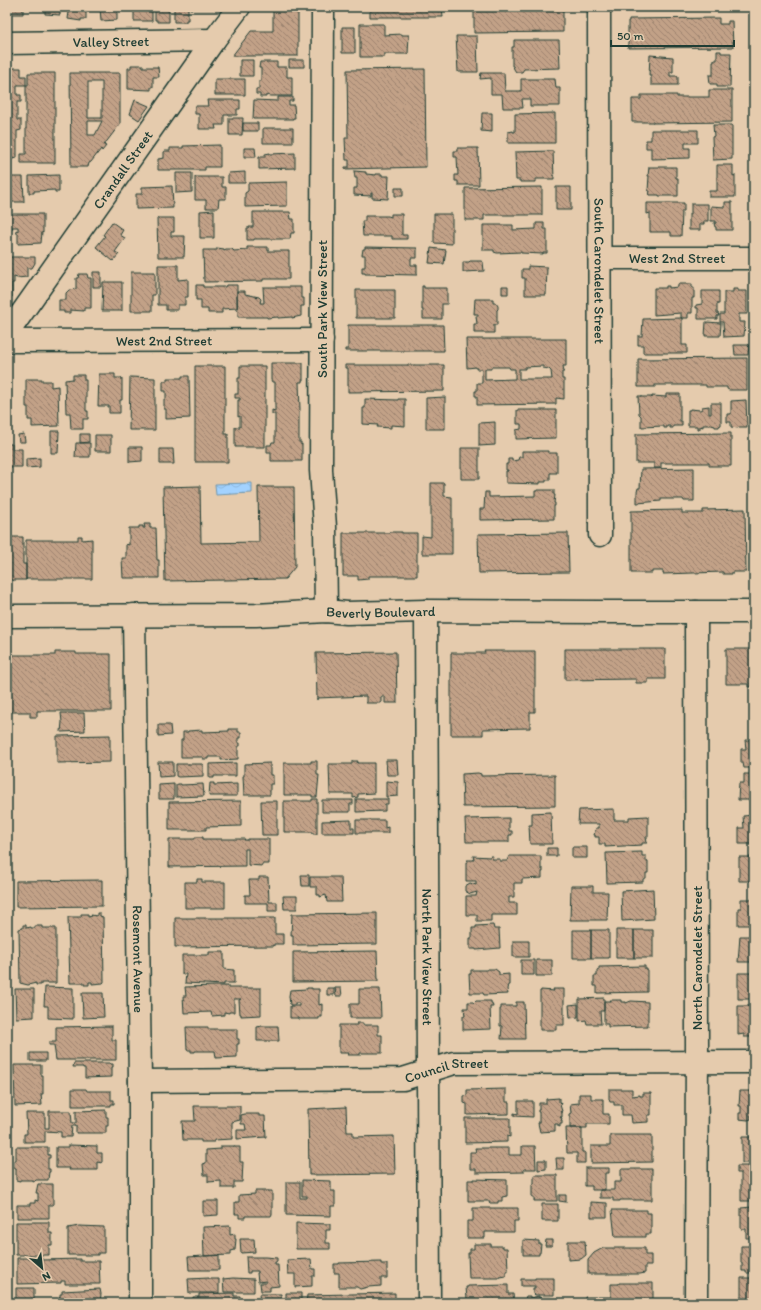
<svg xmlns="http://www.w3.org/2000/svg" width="761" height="1310" viewBox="0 0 761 1310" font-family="Itim,sans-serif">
<defs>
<pattern id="water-waves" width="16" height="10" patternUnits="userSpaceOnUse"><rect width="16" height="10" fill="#a2d2ff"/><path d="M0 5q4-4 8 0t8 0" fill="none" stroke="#8bb5db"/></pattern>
<pattern id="building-back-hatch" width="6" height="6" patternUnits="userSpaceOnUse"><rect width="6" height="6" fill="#c2a187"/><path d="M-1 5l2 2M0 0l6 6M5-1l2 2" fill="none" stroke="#9d846f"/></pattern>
</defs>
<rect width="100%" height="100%" fill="#e5cbad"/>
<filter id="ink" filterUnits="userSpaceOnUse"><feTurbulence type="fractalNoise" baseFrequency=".025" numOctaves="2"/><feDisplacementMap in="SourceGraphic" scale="8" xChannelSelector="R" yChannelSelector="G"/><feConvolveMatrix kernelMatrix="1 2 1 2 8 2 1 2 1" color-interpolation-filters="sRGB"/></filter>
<g filter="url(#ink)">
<path fill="url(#water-waves)" stroke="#6e96ae" d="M252 483V493L216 495 215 484Z"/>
<path fill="url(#building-back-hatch)" stroke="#1f3d34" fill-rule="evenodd" d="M7 7H23V14H7Z
M45 7H60V15L45 14Z
M67 7H86V19H81V21L68 19 69 12H67Z
M100 7H117V20L101 21Z
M132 7H152V21H134V11H132Z
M157 7H169V22H157V20H155V8H157Z
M174 7H186V8H188V20H186V22H174Z
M190 7H214V9H190Z
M273 7H298V56H232L251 31H273Z
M370 7H442L443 17H370Z
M474 7H563V32L474 33Z
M632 7H732V9L632 11Z
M719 18V24H728V21H732L733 47 628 48V21H629V19Z
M360 24H384V35L402 34V35H409L408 54H384V57H360Z
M342 27H355V53H342Z
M456 36H477L478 72H458Z
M514 40H559L560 68 524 69 522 72H516L514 69 513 66H512V47H514Z
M717 51H721V53H731L730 87H717V84H710L709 75H713V62H714V60H717Z
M650 55 673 57V72H670V76H678V85H651V76H649Z
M240 60H253V76H240Z
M289 60H304V67H289Z
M260 62H277V67H287V77H292V96H270L266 95V97H260V94H256V89H259V81H261V68H259Z
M131 65H143V67H158L159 77H153V87H151V90L128 89V68H131Z
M7 68H21V76H26V85H17V95H21V102H17V120H21V130L17 131V158L12 159V160H8L7 163Z
M425 69 426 167 345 169V167H349V160H346L345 138H348L347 70Z
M28 73H55V163H21V154H26V85H28Z
M70 73H120V124L104 145 106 146 102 151 101 149 91 162 89 163 88 167H71ZM88 82H102V118H88ZM88 121H102L95 135H88Z
M481 73H504L505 91H521V79H555L556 88H560V106H530V99H522L523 108H503L502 94H491V78L480 79Z
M215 79H245V95H215Z
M709 90H732V122L653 123V122H632V99H641V95H677V97H709Z
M278 97H293V101H289V105H294L295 118H293V119H253L254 100 278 101Z
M135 100 149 106 139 120 130 114Z
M207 100H240V109H237V115H224V125H215L216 129H199V114H195V106H208Z
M482 113H492V132L481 131Z
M555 113V143H508V132L513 131V132H515V114Z
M229 118H243L242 135H229Z
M243 123H258V131H243Z
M713 125H732V159L713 160 712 137 714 136Z
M263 128H293V143H263Z
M651 130H698V143H685V148H690V158L651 159V148H646V140H651Z
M220 145V167H205V170H158V159L164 158V151H170V148H183V146Z
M244 148H255L256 157H244Z
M457 148H478L479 185H458V181H455V175H458L457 157H454V151H457Z
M553 151 554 179H536V182H520V180H516L515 152Z
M270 153V154L295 153V168L259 169V157H265V154Z
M717 165H733V176L735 175V197H709V191H717Z
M649 167H676V178H678V196H659V195H649L650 191H648L649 176H648Z
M354 171 366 172V174L376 175V174H382V176H389L388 199 372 198V193H371V196L354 195V188H357V178H355Z
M245 172V183H228V173Z
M176 173H192V192L176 193Z
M59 175V192H55V190L34 191V193H29V176Z
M7 177H23L24 202H7Z
M195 177H222V187H226V199H219L218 208H206V200H195Z
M287 182V206L245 207V193L248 191V183Z
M172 186 173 208 136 209V194H142V187Z
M542 187V215H484V220H465V188Z
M556 187H571V210H556Z
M395 188H403V196H395Z
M725 202H732V230H716V227H715L714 223H716V221H711V206L725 207Z
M647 203H684V211H682L681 236H671V232H650V213L647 214Z
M691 204H708V221H704V224H700V230H689V214H691Z
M214 210V238H200V211Z
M253 212H290L291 219H294V233H291L290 239H254V240H247V228H249V227H253Z
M7 214H43V233L42 232 41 243 18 244V233H16V230L18 231V227H12V229H7Z
M391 214H402V235H407V239H392V236H363L362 221H365V216H388L391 217Z
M434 214H452V244L434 243Z
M157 218H174V232H171V236H185L184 257H158Z
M112 222 123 230 120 235 125 238 115 252 119 254 113 261 96 247 105 236 103 235Z
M536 223H544V229H547V253H543V254L521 253V252L497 253 494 252V250H483V225H513V230L536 229Z
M247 247H268V251H289V279H263V281L204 282 203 250H217V248L224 249V250L226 249H232L234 251 247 250Z
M365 247 417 248V258H411V265H417V275L365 274V273H362V267H365V255H362L363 249H365Z
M431 248 446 250 444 264 429 263Z
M7 257H35V263L32 268H27V277L17 278 14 277V283H12V297H7Z
M470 261H481L483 262 484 271 463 272V262H469Z
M158 265H178V280L188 279V297H185V305H178V310H166V305H158Z
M528 266 547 267 546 295H525V278H522V269H528Z
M93 272H101V287H93Z
M131 272H155V295H152V311H131Z
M79 274H87L88 278H91V308H84V311L70 310V313H64V311H59V300H66V293L69 290 76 289V278H78Z
M103 282H122V311H102Z
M678 284H692V288H694V298H692V313H688V318H681V313L654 315V288H666V286H669V288L678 287Z
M196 285H203V287H225L226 285H237V308L222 309V313H208V309H201V300H196Z
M422 286H424V288H447V304H442V319H423V310H422Z
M502 286H508V294H502Z
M263 287H301V298H304V306H301V316L292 318V317L278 318V317L267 318V317H238L237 291H245V294L259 297 261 299 260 303H264Z
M733 289H738V291H747V314H739V322H745L744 336 724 337 723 322H720V314H724V292H733Z
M356 290H395V318H356Z
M702 291H719V304H717V313H718L719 316H717V319H698V308H696V305L702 304Z
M475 299H493V303H496L498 306V309L497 310V325H494V333H474V324H477L476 316H478V314H474Z
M681 318H682V345H687V353H643V345H638V336H642L643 319Z
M706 322 721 323 720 336H705Z
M348 325H443L444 351H345V349H348Z
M466 339H566V366H563L564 372H562V379H564V399L556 398V404L477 405V396H475V391H477V383H482V369H476V367L467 368ZM543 366V368L549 369 551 371 552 379H519V369H525V367ZM491 367H509L510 369H515V379L485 380V369H491Z
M734 345H749L748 355H735Z
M747 358V390H729L727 389V387H706V385H655V387H638V359Z
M271 363H303V380H302V382H299L300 410 299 413V442H301V445L302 444V461H271V452H267V445H271L272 442H275V414H272V410L275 411V382H272L271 380Z
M345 365H444V391L348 392V368H345Z
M195 366H225V434H228V462H195Z
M240 366H265V447H235V427H240V416L238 417V400H240V398H235V394H238V378H240Z
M99 374H115V378H122V400H120V413H109V406H98Z
M73 375H84V380H86V411H88V419H83V429H71L70 413H66L65 380 73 379Z
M182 376H189L190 418 166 419V409H164V399H166V391H163V381H167V378H182Z
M130 377 155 378V430H129Z
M26 379H42V381H51V387L58 386 59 426 32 427V420H28V407H26Z
M666 394H680V421H682V426H673V428H670V426H667V428H664V426L641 427V416L639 414 638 396H641V397H652V398V396L666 397Z
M445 397V429H426V398Z
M365 399 398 400V399H405V426L391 425V428L377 427 378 425 363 424V408H365Z
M746 400 747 427H739L738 428 731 427V422H727V414H731V401Z
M711 403H721V425L719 426V427H715V426L711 425H703V427L700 426V429H697V426H688V410H690V409L700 410 702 409V407L709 406V414H711Z
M517 410H556V438L516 439V430L521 429V424H517Z
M495 422V445L479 446V423Z
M51 431H59L58 453H51Z
M731 433V466H709V463H661V468H654V463H636V434Z
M24 434 25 442H19L18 435Z
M80 434H89V442L80 443Z
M95 435H111V451H95Z
M76 443H90V457H75Z
M7 444H12V449H22V467H7Z
M129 447H142V461L129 462Z
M461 448H479V479H461Z
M160 449H173L174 464H160Z
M522 451H548V453H557V473H550V480H546V482H540V484L506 483V471H508V470H506V464H508V459H512V461L518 460 519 457H522Z
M40 458V467L26 468V459Z
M694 468V501H684L683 499H661V501L637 503V492L638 488H640L641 469Z
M431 483H444V496L452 497V554H422V536L431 537Z
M200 486 201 543 259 542 258 487H294L295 567 285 579 165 581 163 487Z
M537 490H554V495H555L554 503H555V506H554V519L480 520V509H484L485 492H489V497L535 496V491H537Z
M745 509 746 572H732V574H723V572L663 574V571H652V573H631V511L682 510V513H703V510Z
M144 524H150V528H156L157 560H159V578H123L122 558H126V544L129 545V528H139V526H143V528H145Z
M390 532H402V533H417V576H368V579L358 580V576H343V533H390Z
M7 533H11V537H23V564H26V580H7Z
M568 533 569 572 479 573 478 534Z
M78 536H82V540L92 539V579H26V580V540H78Z
M565 649H665V679H648V683H636V679L565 680Z
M726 649H754V687H748V684H726Z
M484 651H535V712H530V728L483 729V735H451V653H485Z
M55 652H76V654H111V711H37V717H30V712H7V655H55Z
M396 652 397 703H385V697H381V703H366V696L317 698V700L316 653Z
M61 713H84L85 731 61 732 62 722Z
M158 725H170L171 735 158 736Z
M229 729H238V732H241V738H238V743H240V746H238V759L221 760V757H208V759H203V757H181V740H183V732H188V731L202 730V732L229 731Z
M110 735V762L57 763V736Z
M745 740H754V768H744L743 763H741V749H746Z
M386 760H397L398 775H387Z
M311 761H317V775H319L317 797H312V795H284V763H311Z
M352 761H358L357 763H374V793L358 794V797L353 798V794H330L329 764H352Z
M158 762H173V776L159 777Z
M236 763V776H214V778H210L209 776V764Z
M270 763V775H273V784H270V795H244L243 776H244V764Z
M176 764H203V776L178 777 176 776Z
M478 773 481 774V776L555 775V806L463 807 462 774Z
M744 774H754V800H738L739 783H744Z
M386 781 398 782V796L386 797Z
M210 783H214V785L237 784V796H209Z
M174 784V799H159V785Z
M178 784H181V785L203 784 204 796 176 797V785Z
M312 799H317V834H313V832H284V801H312Z
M356 799H388V804H385V811L356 812Z
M322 800H353V804H350V812H322Z
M241 801V826L206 827V830H169V802Z
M261 801H277V835H262Z
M614 809V820H629V817L648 816V837H646L647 843H642V845L605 847V844H599V837H595V835H594L596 828H599V824H578L579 810Z
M551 812 552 844H530L529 825H532V813Z
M754 815V844H739V828H744L743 816Z
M509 818V831H512V835H509V842H466L465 819Z
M351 820V828H354V833H322V821Z
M356 820H385V828L388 827V833H356Z
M195 837H203V839H245L244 840H248V839H269V864H262V866L248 865V849H245V866L169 867V839H195Z
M572 847H587V858H572Z
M547 848H557V856H547Z
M642 852V856H646V861H648V873H646V878L643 879V882L607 883 606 853Z
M473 856 490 857V856H493L492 859H500V861H507L509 856H541V869H543V872H542V878L522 879V883H514V897H509V903H517V915H491V921H477V915H466V896H476L477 892 470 894 465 891V886L470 883 476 885V881H466V862H468L467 860H474Z
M739 857H754V881H739Z
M301 875H309V886H302Z
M259 877H268L269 902H277V911H268V903H245V895H250L249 880H259Z
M310 877H341L342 902H327L326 895 320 897V895H317V887H310Z
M197 879H202V882H225V908H185V882H197Z
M102 880V906L16 907V881Z
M571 886H593V892H608L607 920H570Z
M653 889 654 919 622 921 621 891Z
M283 896H297V909H284Z
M741 899H754V925H738V908H741Z
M97 913H100V916L103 917 104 982 103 983 92 984V982H89V985H84V983H70L68 917H81V914H88V917L92 916 91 915 97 916Z
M377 913V944L293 945V935H291L292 914Z
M175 918H275V934H283V944H274V946L175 947Z
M23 925H26V928L31 927V928H35V926H42V928H56V983H41V985H36V983L28 985 20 983 19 929 23 928Z
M493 925 494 929H499L500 948 476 950V949H470V938H472V928H476V926Z
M573 930H591V958H573Z
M591 930H609V958H591Z
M616 930H634V958H616Z
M634 930H653V958H634Z
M754 935V962H738L740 936H754Z
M513 941H529V957H513Z
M377 951 378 981 293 982V952Z
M209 952H224V969L234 970V983H224V985L185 983 186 974H182V955H209Z
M521 960H534V975H521Z
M536 960H552V976H536Z
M645 966V969H647V992L597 993V986H594V976H597V970H599V967Z
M488 969H495L499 972V975L509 974V985H508L507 989 508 994 484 995 483 993H470L469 974H471V970H486Z
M738 973H754V999H738Z
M216 986H228V988H261V1015L241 1016V1014H240L239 1000 241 999H234V1012H229V1013L224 1012V1015L212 1016 211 1012 184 1013 183 996H186L185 987Z
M45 987 73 988V1019L48 1018V1006H44Z
M307 988H312V989H319V1005L322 1004V1017H319V1019H298V1018H290V1006H299V1003H295V1005H290L289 996 290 990 307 989Z
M327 988H334V995H327Z
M335 988H341L342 996H336Z
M15 989H34V1017L16 1018Z
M359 989H380L381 1018H350V1004H359Z
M553 989H564V1025H556V1030H540V991H541V990L554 991Z
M82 993H103L104 1017 83 1018Z
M604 998V1011H600L601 1024H587L586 1020 579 1021V999Z
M610 1000H621V1002H626V1003L631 1001 648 1002V1026L608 1027V1024H604V1001H611Z
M476 1001H491V1003H492L493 1007H490L491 1029 463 1030V1016H465L464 1008H468V1002H473L474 1003Z
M516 1002H524L525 1039H501L502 1026H500V1009H501V1006H516Z
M578 1004V1017L570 1018 569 1005Z
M753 1004 754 1037H744V1034L738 1035V1006H753Z
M357 1023H363V1025H378V1035H382V1053H360V1055H348L349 1053H339V1025H357Z
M112 1026V1040H116V1060H56L54 1045H49V1042H56V1027Z
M262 1026H278L279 1041H257V1027Z
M186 1027H208V1029H237V1039H239V1044H237V1057L216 1058 215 1051H195V1052H191V1050H187Z
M30 1053H46V1061H30Z
M74 1063H110V1064H113V1067H111V1077L85 1078V1068H83V1067H73Z
M14 1065H41V1075H43V1094H41L42 1105 15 1106Z
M72 1089H86L87 1091H111V1100H114V1104H111V1106H72Z
M506 1089V1102H509V1114L467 1115V1104L464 1103V1096L467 1095V1090Z
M609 1089H632V1096L640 1095V1096H643V1093H651V1115H648V1122L632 1123 631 1115H622V1105H614V1102H610L609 1099Z
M740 1091H754V1115H751V1119L748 1120 739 1119V1113H741V1106H739Z
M579 1094H591V1099H603V1114H609V1124H587V1128H570V1117H569V1114L571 1113 570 1104 579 1103Z
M559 1098V1102L562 1103 561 1105H560L562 1111 560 1112H562V1117H560L562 1118 561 1121H562V1124H560V1127L558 1126V1124H555V1131L540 1132 538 1123H539V1112H538V1110H539V1103H546V1099Z
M518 1101H533V1117L514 1116V1113L518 1114Z
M194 1106H240V1120L232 1122V1139L214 1140V1142H201V1140H183L182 1121H195Z
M346 1107 347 1132H353V1137L394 1136 395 1174 309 1175 308 1109Z
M106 1110V1117H108V1126H106V1133H76V1126H72L71 1137H61V1132L45 1131V1142H24V1134H27L26 1113H45V1128H49V1111H71L72 1123H76V1111Z
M245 1114H259V1116H265L266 1137 237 1139V1130H246L245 1124H241V1115Z
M465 1118H510V1137L507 1136V1142L465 1143Z
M566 1128H582V1152H585V1163H577V1153H567Z
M610 1135H652V1162L591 1163V1146H610Z
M742 1137H754V1163H742Z
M69 1145 97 1146V1153H102V1163L97 1162V1170H69L70 1168H56V1147H69Z
M221 1146H234V1147H240V1162H243L242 1182H234V1188H221V1181L208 1182V1175H204L203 1164 206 1163V1150L221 1149Z
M522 1146H535L536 1169H524V1172L476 1173V1169H470V1152H476L475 1148H509V1155H522Z
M16 1147H48V1155H50V1158H48V1169H50V1172H49L48 1180H36L35 1181 33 1182V1180H20V1181L16 1180V1168H14V1160H16Z
M556 1158H564V1170H557Z
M538 1160H546V1169L538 1170Z
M737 1166H750L749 1170H754V1201H741V1173H737Z
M585 1168H609V1173H605V1190H592V1186H585Z
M621 1169H652V1200H620V1201H613V1198H600V1190H614V1182H621Z
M534 1175H557V1201H534V1197H532V1184H534Z
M474 1179 507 1180V1196L502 1197V1201H498V1203H489L490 1201H468V1180H474Z
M302 1180 331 1181V1191H335V1206H331V1216L286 1215V1182H300V1198H307V1196H302Z
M38 1184H53V1205H49V1218H17V1205H30V1203H35V1200L38 1201V1193H36Z
M255 1191H272V1214L271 1216H245V1218H239V1214H235V1202H239V1195L255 1194Z
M559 1195H566V1202L559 1201Z
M203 1201H218V1215L203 1216Z
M591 1202 607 1203V1217H591Z
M542 1204H558V1221H542Z
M752 1207H754V1238H746V1229H741V1208Z
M473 1208H518V1221H514V1232H485V1238H467V1221H473Z
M612 1210H646V1213H651V1234H646V1237H615Z
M16 1222H49V1233H52V1245H49V1255H16Z
M296 1223 330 1224V1230H326V1243H330V1249H296Z
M79 1226 104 1227V1253H98V1255H68V1228Z
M230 1226V1235L235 1234V1239H236L235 1250 231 1251V1255L204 1256 203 1227Z
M240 1239H254L255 1252 241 1253Z
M523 1240 539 1241V1244H541L540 1253H539V1255H523Z
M546 1240H552V1246H545Z
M568 1241H585L586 1255 581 1259 568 1260Z
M474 1244H491V1246H503V1248H507L508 1271H506V1276L499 1277V1278H469L468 1253H470V1249H474Z
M741 1246H754V1273H746V1271H742V1263H741Z
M603 1248H645V1255H651V1266H645V1273L640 1274H588V1260L594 1253Z
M219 1255V1270H189L188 1257Z
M246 1257H265L277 1258V1262H275V1265H278L279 1286 270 1287V1291H261L260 1283H266V1281L258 1282 257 1273H258V1271H250V1273H247Z
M17 1258H42V1260L80 1259V1261H99L100 1284H65V1281H61V1283L17 1284Z
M311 1259 312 1269H315V1276H312V1286L295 1287V1274H288L287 1260Z
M381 1262V1264H387V1278H381V1286L368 1287 360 1289 357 1287H339V1273H334V1264H339V1263Z
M209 1278V1279H219V1293H189L188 1279Z
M233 1278 254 1279V1292H224L223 1279Z
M535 1278H554V1295H536L533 1294V1288H535V1286H521V1279H535Z
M741 1278H754V1303H741Z
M619 1283H653V1303H585V1297H611V1284H619Z
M508 1285V1294H513L514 1303H467H469V1299H467L466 1287H468V1286Z
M16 1288H34V1303H16Z
M100 1289 101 1294 100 1303H59V1296L60 1297V1294H62V1291Z
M234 1293V1296H240V1303H193V1297H199V1294Z
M286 1293H301V1303H286Z
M395 1293V1303H306L307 1295Z
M259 1294H281V1303H260Z
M526 1296H530V1298L539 1296V1298H551V1303H525V1299Z"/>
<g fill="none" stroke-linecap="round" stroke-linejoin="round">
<defs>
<g id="minor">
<path d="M323 7 321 470 325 527 326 611"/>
<path id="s1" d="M599 7 600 535"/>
<path id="s2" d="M7 43 214 40"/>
<path id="s3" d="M600 258H754"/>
<path id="s4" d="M7 334 214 40 239 7"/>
<path id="s5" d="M7 341 322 340"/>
<path id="s6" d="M426 611 429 1303"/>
<path id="s7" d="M134 615 140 1081V1303"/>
<path id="s8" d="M140 1081 403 1079 454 1063 754 1062"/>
<path d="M696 1303 697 1043 696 612"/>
</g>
<g id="major">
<path id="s9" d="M7 616 256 615 326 611 347 613 426 611 599 612H754"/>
</g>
</defs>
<use href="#minor" stroke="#1f3d34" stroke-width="25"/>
<use href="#major" stroke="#1f3d34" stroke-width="25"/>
<use href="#minor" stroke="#e5cbad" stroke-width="22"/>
<use href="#major" stroke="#e5cbad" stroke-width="22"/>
</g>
</g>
<g text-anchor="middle" stroke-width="3.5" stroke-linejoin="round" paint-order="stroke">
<g font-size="14" fill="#1f3d34" stroke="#e5cbad">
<text dy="5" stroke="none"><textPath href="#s2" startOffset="104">Valley Street</textPath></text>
<text dy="5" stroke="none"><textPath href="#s4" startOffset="201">Crandall Street</textPath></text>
<text dy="5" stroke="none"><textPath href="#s3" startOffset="77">West 2nd Street</textPath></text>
<text dy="5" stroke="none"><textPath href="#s1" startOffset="264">South Carondelet Street</textPath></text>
<text transform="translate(322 309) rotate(-90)" y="5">South Park View Street</text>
<text dy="5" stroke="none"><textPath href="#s5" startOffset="157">West 2nd Street</textPath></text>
<text dy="5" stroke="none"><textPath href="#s9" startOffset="374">Beverly Boulevard</textPath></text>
<text dy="5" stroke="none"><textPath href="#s6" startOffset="346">North Park View Street</textPath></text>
<text transform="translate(697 958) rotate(-90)" y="5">North Carondelet Street</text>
<text dy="5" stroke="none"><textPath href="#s7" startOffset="344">Rosemont Avenue</textPath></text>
<text dy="5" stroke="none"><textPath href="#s8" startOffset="308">Council Street</textPath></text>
</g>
</g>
<rect width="761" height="1310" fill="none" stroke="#e5cbad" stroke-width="24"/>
<rect x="12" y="12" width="737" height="1286" fill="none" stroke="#1f3d34" stroke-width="1.5" filter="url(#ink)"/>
<g transform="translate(42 1268) rotate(152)" stroke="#e5cbad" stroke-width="3" paint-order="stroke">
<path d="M0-3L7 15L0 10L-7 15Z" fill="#1f3d34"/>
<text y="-6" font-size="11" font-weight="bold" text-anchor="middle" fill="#1f3d34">N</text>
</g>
<path d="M611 40v6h123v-6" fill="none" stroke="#1f3d34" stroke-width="2"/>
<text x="617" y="40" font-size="12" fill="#1f3d34" stroke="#e5cbad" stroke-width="3" paint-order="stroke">50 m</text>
</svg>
